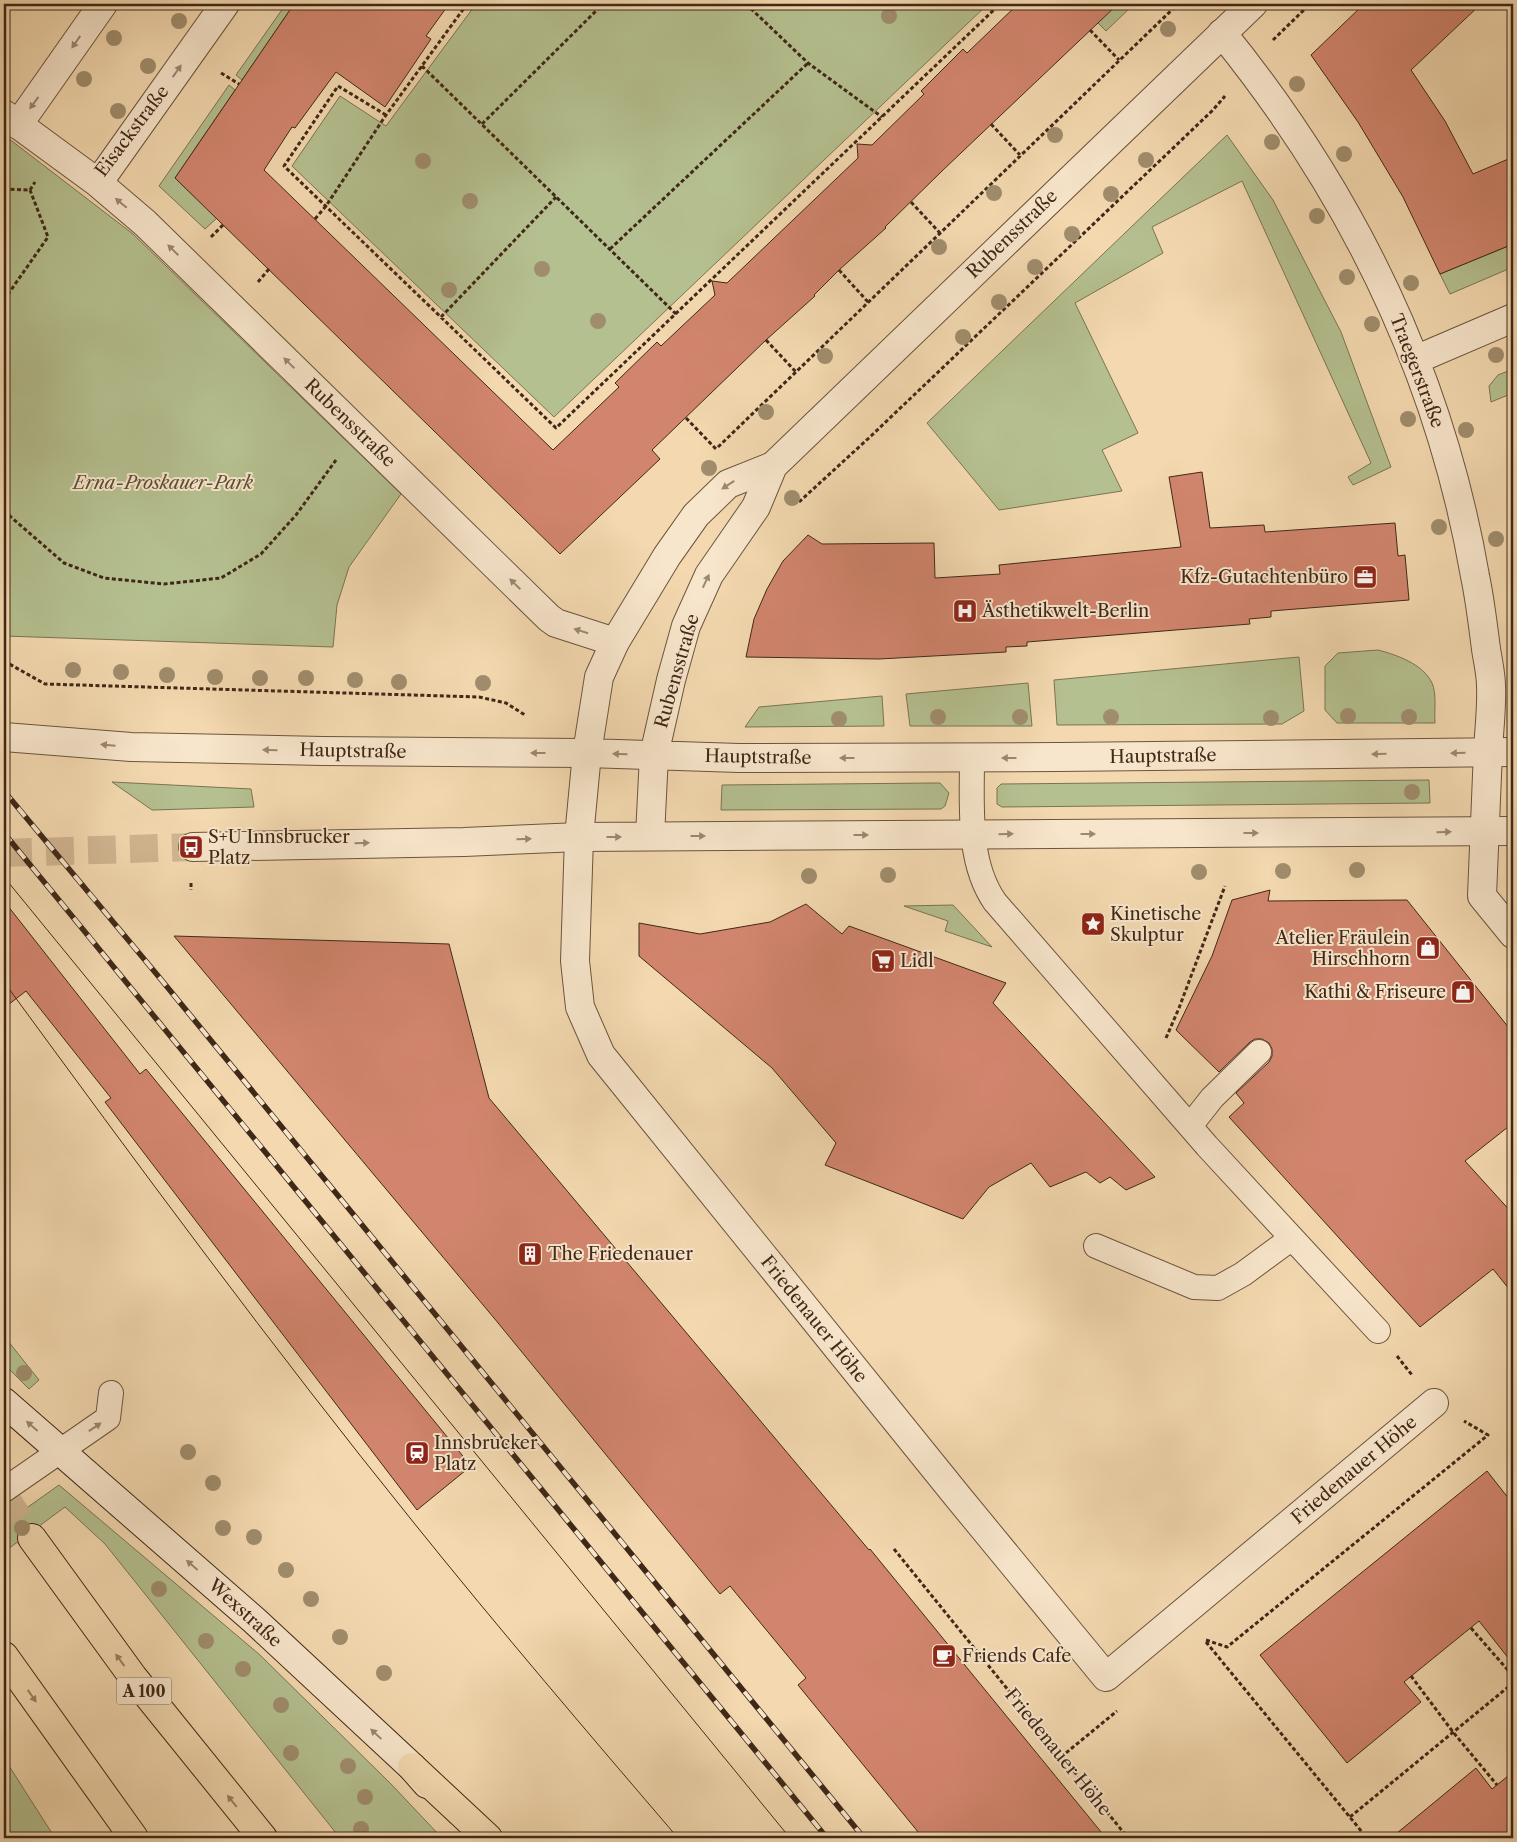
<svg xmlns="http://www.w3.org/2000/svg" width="1517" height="1842" viewBox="0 0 1517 1842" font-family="'Libre Caslon Text',serif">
<rect width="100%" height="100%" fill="#f4d9b0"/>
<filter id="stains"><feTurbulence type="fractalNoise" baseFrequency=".004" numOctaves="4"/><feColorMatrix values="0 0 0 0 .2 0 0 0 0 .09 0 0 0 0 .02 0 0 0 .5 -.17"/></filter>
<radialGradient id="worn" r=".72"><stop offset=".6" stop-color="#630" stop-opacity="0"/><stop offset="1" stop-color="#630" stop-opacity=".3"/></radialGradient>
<path fill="#b5c090" stroke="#7a7454" d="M286 4H294L242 80 236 75Z
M476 4H988L554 417 292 166 340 96 386 126Z
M1117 4H1134L1106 31 1097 22Z
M229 85 235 90 175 178 217 218 205 229 159 186Z
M4 135 133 234 401 494 349 567 337 605 333 647 4 636Z
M1227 135 1273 200 1341 332 1391 467 1353 485 1348 477 1371 463 1242 181 1152 227 1163 253 1075 303 1138 433 1102 450 1122 491 999 510 927 423Z
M1513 233V267L1450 294 1440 274 1509 246 1505 236Z
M1513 369V393L1491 402 1489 386 1498 375Z
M1378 650C1397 655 1423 664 1432 683 1437 694 1434 711 1435 723H1337L1325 710V666L1338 653Z
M1299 657 1304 711 1282 724 1057 725 1054 680Z
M1028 683 1032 726H910L906 694Z
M882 696 884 726 745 727 759 707Z
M1429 780 1430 803 1002 807 997 804V788L1001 784Z
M112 782 251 789 254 807 152 810Z
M934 783H940L949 793 945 806 941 809 721 810 722 785Z
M953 905 992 947 945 931 948 921 904 906Z
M4 1336 39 1380 29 1389 4 1364Z
M59 1485 260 1655 390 1783 442 1838H340L105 1544 65 1507 4 1552V1524Z
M4 1758 55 1838H4Z"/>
<path fill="#d2856e" stroke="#3f2818" d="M294 4H449L426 36 431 39 385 107 336 72 295 128 292 127 264 170 553 450 619 387 615 383 657 342 661 346 715 295 712 281 727 283 858 158 857 144 872 145 924 94 921 91 963 49 967 53 1018 4H1118L942 171 885 227 886 228 839 270 814 295 815 296 766 340 652 450 660 459 560 554 175 178Z
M1364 4H1481L1411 70 1445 121 1473 174 1513 157V244L1440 274 1403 197 1358 122 1311 55Z
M1202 472 1210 528 1264 525 1265 532 1395 523 1398 556 1405 555 1409 600 1271 611V617L1249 619 1250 624 1027 642V646L1006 647V652L879 659 746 657 754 619 767 589 783 561 808 535 822 544 934 543 935 578 1000 574 999 565 1181 547 1169 477Z
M1270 890 1268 901 1407 900 1513 1033V1123L1465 1161 1513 1214V1294L1493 1269 1420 1327 1229 1117 1244 1103 1236 1093 1269 1062 1272 1056V1049L1269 1043 1262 1039H1255L1250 1042 1219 1072 1176 1030 1212 956 1232 900Z
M4 901 140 1074 146 1069 471 1466 417 1510 105 1102 111 1098 26 991 4 1008Z
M806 904 842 934 849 926 1006 983 993 1003 1155 1177 1126 1190 1110 1177 1100 1183 1086 1172 1050 1187 1031 1163 989 1187 963 1219 825 1165 836 1143 772 1068 639 956V923L700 934 770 922Z
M174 936 449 944 489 1098 869 1550 870 1549 1106 1838H923L798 1685 806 1678 730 1586 720 1594 494 1318Z
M1487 1471 1513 1504V1664L1479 1621 1404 1682 1421 1702 1347 1763 1260 1655Z
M1476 1768 1492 1789 1513 1772V1838H1391Z"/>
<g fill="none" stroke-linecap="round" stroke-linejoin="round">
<path stroke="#d0b692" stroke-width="28" stroke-dasharray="28 14" stroke-linecap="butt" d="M4 853 193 847"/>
<path stroke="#d0b692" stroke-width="28" stroke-dasharray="28 14" stroke-linecap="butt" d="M4 1496 32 1538"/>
<defs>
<path id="service" d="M972 758C972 805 967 862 995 902L1207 1146 1378 1331
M1190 1126 1212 1098 1259 1052
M1096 1246 1194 1287 1218 1288 1243 1274 1292 1238
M4 1490 108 1418 111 1393"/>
<path id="minor" d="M1222 33C1351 192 1440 374 1475 576 1480 600 1483 625 1486 649 1488 662 1491 674 1491 686 1492 708 1489 730 1488 751 1486 800 1484 848 1482 896L1513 934
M4 114 98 183 145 223 549 618 556 623 615 642
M18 125 103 4
M98 183 225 4
M1415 360 1513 318
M587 753 579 837 575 961 580 1007 601 1055 958 1497 1106 1677 1434 1403"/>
<path id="tertiary" d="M4 737 131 747 323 751 587 753 739 758 1058 757 1513 752
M587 753 599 677 615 642 667 556 696 515 728 484 773 466 1253 4
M650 836 654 755 671 680 686 626 709 575 756 507 773 466
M193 847 464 842 579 837 1513 831"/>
<path id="secondary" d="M4 1402 255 1621 412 1767 427 1784"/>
<path id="motorway" d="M32 1538 133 1677 263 1838
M4 1656 134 1838
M412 1767 488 1838"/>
</defs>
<use href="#service" stroke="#6c543e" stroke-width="26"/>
<use href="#minor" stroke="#6c543e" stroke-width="30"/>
<use href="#tertiary" stroke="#6c543e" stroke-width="30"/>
<use href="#secondary" stroke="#3f2818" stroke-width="30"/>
<use href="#motorway" stroke="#3f2818" stroke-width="30"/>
<path stroke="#3f2818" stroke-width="3" stroke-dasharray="4 2.5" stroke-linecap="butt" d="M746 4 808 63 882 117
M1090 30 1119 60
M1273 40 1310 4
M422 66 676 314
M221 73 239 84
M386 115 338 86 284 166 556 428 1000 4
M482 124 603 4
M991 124 1020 155
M4 189 30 190 35 182
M911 202 940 233
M315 219 326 206 386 115 467 4
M211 237 223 225
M610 249 808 63
M839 270 868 302
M258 282 269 269
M4 300 48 237 30 190
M441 317 556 197
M766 340 796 372
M686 418 716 449
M718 447 1178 4
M799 502 871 436 1213 110 1225 96
M4 511 64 563 104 578 164 584 221 578 261 554 296 515 336 460
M4 661 45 684 479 697 506 703 525 715
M191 883V890
M1166 1038 1179 1008 1225 886
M1397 1356 1412 1375
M894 1549 1128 1838
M1471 1628 1513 1676
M1206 1640 1227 1647 1488 1435 1464 1421
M1206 1642 1367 1838
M1411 1676 1453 1732 1497 1785
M1061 1757 1117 1711
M1350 1817 1513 1683"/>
<use href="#service" stroke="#f8e6cc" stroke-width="24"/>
<use href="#minor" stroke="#f8e6cc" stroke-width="28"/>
<use href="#tertiary" stroke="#f8e6cc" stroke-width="28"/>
<use href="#secondary" stroke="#f8e6cc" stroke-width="28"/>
<use href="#motorway" stroke="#f4d9b0" stroke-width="28"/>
<path stroke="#3f2818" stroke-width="1" d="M4 877 790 1838
M4 982C138 1165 272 1347 414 1523 500 1630 589 1734 678 1838"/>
<defs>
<path id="rail" d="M4 791 159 977 864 1838
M4 833 827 1838"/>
</defs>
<use href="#rail" stroke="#3f2818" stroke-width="5.5"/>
<use href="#rail" stroke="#f8e6cc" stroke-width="4" stroke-dasharray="11" stroke-linecap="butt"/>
</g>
<g fill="#a08d6d">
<circle cx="889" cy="16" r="8"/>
<circle cx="179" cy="21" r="8"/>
<circle cx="1168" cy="29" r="8"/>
<circle cx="114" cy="38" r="8"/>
<circle cx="148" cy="66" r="8"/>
<circle cx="84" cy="79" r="8"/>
<circle cx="1297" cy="84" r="8"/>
<circle cx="118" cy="111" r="8"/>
<circle cx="1055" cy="135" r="8"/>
<circle cx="1272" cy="142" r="8"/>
<circle cx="1344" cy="154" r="8"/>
<circle cx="1146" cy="160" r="8"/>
<circle cx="423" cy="161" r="8"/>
<circle cx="994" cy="193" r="8"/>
<circle cx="1111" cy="194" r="8"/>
<circle cx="470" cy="201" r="8"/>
<circle cx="1317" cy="216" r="8"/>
<circle cx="1072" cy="234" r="8"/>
<circle cx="939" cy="247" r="8"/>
<circle cx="1035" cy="267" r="8"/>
<circle cx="542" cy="269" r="8"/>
<circle cx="1347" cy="277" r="8"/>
<circle cx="1411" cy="283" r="8"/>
<circle cx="449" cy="290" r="8"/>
<circle cx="999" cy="302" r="8"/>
<circle cx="598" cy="321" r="8"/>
<circle cx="1372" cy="324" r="8"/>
<circle cx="963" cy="337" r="8"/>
<circle cx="1496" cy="355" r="8"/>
<circle cx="825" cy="356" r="8"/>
<circle cx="766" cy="412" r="8"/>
<circle cx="1408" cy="419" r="8"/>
<circle cx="1466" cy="430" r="8"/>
<circle cx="709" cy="468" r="8"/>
<circle cx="792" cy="498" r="8"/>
<circle cx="1439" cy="527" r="8"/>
<circle cx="1496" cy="539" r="8"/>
<circle cx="73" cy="670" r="8"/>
<circle cx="121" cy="672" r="8"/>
<circle cx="167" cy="675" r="8"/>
<circle cx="215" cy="677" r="8"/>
<circle cx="260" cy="678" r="8"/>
<circle cx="306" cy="678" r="8"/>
<circle cx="355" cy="680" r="8"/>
<circle cx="399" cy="682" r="8"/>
<circle cx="483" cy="683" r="8"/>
<circle cx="1348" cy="716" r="8"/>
<circle cx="938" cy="717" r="8"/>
<circle cx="1020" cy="717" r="8"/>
<circle cx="1111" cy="717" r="8"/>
<circle cx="1409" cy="717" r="8"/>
<circle cx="1271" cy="718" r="8"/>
<circle cx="839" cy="719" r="8"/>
<circle cx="1412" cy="792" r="8"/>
<circle cx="1357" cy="870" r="8"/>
<circle cx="1283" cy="871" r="8"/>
<circle cx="1199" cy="872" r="8"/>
<circle cx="888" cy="875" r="8"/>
<circle cx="809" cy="876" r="8"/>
<circle cx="24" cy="1373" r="8"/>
<circle cx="188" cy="1452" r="8"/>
<circle cx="213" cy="1483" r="8"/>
<circle cx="22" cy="1528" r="8"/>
<circle cx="223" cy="1528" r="8"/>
<circle cx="254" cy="1537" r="8"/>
<circle cx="286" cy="1570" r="8"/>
<circle cx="159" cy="1589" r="8"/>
<circle cx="311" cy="1599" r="8"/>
<circle cx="340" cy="1637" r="8"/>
<circle cx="206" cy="1641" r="8"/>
<circle cx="243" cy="1669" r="8"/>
<circle cx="384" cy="1673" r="8"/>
<circle cx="281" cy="1705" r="8"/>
<circle cx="291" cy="1753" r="8"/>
<circle cx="348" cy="1766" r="8"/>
<circle cx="365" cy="1797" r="8"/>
<circle cx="361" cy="1829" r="8"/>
</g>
<defs><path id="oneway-solid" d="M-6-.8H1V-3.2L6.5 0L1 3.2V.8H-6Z" transform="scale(1.25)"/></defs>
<g fill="#9c8772">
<use href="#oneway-solid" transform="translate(76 42) rotate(125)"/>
<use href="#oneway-solid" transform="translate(177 71) rotate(-55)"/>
<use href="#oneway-solid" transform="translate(34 103) rotate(126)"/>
<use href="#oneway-solid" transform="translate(121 203) rotate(-140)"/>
<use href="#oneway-solid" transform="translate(173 250) rotate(-136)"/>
<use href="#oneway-solid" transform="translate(289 363) rotate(-136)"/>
<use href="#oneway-solid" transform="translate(728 485) rotate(147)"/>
<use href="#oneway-solid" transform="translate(706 581) rotate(-65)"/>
<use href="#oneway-solid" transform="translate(515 584) rotate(-136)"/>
<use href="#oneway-solid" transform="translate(581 631) rotate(-162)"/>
<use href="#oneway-solid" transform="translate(108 745) rotate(-175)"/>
<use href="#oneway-solid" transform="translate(270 750) rotate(-179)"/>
<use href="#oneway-solid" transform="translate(538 753) rotate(-180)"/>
<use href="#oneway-solid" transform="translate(1458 753) rotate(179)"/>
<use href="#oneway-solid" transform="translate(620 754) rotate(-179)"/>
<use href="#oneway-solid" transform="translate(1379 754) rotate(179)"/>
<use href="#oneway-solid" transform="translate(847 758) rotate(180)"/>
<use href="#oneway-solid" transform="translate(1009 758) rotate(180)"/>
<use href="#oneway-solid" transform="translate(1444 832) rotate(-1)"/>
<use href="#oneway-solid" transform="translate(1251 833)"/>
<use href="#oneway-solid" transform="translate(1006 834) rotate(-1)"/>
<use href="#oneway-solid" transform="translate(1088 834)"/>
<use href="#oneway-solid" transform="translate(861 835)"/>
<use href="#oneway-solid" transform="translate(698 836)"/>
<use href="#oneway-solid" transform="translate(614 837)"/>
<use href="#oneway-solid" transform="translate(524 839) rotate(-2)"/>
<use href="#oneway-solid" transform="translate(362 843) rotate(-1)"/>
<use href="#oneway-solid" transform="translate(32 1426) rotate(-139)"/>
<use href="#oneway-solid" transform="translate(95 1427) rotate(-34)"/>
<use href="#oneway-solid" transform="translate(192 1565) rotate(-139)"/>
<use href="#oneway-solid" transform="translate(376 1734) rotate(-137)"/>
</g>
<g fill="#9a8064">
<use href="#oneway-solid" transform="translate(120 1660) rotate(-126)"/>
<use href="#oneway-solid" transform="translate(32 1696) rotate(55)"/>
<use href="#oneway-solid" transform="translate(232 1801) rotate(-129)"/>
</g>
<defs>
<symbol id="office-square" viewBox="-11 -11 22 22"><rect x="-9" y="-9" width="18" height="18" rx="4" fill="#8f2418" stroke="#f8e6cc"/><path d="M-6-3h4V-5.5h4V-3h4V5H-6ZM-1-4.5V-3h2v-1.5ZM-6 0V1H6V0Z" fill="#fff"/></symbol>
<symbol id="hospital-square" viewBox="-11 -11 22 22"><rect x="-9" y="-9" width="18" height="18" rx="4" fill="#8f2418" stroke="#f8e6cc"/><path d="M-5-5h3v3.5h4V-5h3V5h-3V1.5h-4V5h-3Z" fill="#fff"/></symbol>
<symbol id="bus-square" viewBox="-11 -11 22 22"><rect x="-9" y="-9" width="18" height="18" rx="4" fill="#8f2418" stroke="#f8e6cc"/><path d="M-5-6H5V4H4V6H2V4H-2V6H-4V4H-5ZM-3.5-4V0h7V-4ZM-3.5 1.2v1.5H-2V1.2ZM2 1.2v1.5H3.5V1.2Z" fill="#fff"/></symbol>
<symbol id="sight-square" viewBox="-11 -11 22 22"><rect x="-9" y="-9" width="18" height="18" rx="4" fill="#8f2418" stroke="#f8e6cc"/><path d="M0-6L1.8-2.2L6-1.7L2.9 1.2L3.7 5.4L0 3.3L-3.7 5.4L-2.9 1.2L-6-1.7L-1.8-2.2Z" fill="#fff"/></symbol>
<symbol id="shop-square" viewBox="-11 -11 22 22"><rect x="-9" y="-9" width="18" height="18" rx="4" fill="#8f2418" stroke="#f8e6cc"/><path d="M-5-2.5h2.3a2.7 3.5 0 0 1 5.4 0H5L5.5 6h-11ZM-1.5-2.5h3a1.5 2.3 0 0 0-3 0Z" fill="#fff"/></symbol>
<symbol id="supermarket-square" viewBox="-11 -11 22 22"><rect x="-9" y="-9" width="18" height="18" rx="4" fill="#8f2418" stroke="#f8e6cc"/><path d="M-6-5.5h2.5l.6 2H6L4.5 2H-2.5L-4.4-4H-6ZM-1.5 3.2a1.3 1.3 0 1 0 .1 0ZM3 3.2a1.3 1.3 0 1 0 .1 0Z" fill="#fff"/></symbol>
<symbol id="building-square" viewBox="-11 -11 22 22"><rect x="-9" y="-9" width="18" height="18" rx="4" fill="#8f2418" stroke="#f8e6cc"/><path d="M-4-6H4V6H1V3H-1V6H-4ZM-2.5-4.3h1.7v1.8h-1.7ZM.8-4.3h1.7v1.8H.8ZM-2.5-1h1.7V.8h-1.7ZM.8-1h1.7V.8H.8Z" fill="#fff"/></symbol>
<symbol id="station-square" viewBox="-11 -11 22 22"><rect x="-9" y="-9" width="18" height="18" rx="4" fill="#8f2418" stroke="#f8e6cc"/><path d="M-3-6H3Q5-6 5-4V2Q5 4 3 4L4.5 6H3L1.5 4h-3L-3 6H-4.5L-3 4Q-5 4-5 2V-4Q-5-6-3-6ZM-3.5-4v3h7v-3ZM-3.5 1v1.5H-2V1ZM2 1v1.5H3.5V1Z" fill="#fff"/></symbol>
<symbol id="cafe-square" viewBox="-11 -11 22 22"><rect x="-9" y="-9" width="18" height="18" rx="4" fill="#8f2418" stroke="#f8e6cc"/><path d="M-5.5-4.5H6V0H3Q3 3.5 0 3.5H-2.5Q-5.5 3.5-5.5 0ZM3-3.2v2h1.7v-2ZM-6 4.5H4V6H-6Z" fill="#fff"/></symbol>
</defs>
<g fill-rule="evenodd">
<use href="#office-square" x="1351" y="563" width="28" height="28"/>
<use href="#hospital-square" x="951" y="597" width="28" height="28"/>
<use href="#bus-square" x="177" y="833" width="28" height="28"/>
<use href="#sight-square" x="1079" y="910" width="28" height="28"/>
<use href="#shop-square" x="1414" y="934" width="28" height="28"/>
<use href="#supermarket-square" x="869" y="947" width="28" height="28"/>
<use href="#shop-square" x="1449" y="978" width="28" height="28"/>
<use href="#building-square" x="516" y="1240" width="28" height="28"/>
<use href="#station-square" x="403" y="1439" width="28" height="28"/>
<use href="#cafe-square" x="930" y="1642" width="28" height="28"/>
</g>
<g text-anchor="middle" stroke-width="4" stroke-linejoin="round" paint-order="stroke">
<rect fill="#f8e6cc" stroke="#76614e" stroke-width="1" x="116.5" y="1677.5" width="55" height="27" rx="4"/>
<g font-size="16" font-weight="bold" fill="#3f2818">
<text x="144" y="1697">A 100</text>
</g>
<g font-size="18" fill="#3f2818" stroke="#f8e6cc">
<text transform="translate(132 131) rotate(-53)" y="6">Eisackstraße</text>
<text transform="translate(1012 234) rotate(-44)" y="6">Rubensstraße</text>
<text transform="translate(1417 371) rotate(69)" y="6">Traegerstraße</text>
<text transform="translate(350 423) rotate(44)" y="6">Rubensstraße</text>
<text transform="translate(677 671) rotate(-74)" y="6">Rubensstraße</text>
<text transform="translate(353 751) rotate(1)" y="6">Hauptstraße</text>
<text transform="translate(1163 756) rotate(-1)" y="6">Hauptstraße</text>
<text transform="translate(758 757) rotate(1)" y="6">Hauptstraße</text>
<text transform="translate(814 1319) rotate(51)" y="6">Friedenauer Höhe</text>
<text transform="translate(1354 1470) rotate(-40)" y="6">Friedenauer Höhe</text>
<text transform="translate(245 1613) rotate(42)" y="6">Wexstraße</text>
<text transform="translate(1058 1752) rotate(51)" y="6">Friedenauer Höhe</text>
</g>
<g font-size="18" font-style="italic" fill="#5c4e36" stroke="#f8e6cc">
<text x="163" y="489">Erna-Proskauer-Park</text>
</g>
<g font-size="18" fill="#3f2818" stroke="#f8e6cc" text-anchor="start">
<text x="1348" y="583" text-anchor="end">Kfz-Gutachtenbüro</text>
<text x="982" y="617">Ästhetikwelt-Berlin</text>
<text x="208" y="843">S+U Innsbrucker<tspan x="208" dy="21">Platz</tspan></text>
<text x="1110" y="920">Kinetische<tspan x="1110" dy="21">Skulptur</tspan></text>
<text x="1410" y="944" text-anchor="end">Atelier Fräulein<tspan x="1410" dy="21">Hirschhorn</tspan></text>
<text x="900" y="967">Lidl</text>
<text x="1446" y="998" text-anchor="end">Kathi &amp; Friseure</text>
<text x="548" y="1260">The Friedenauer</text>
<text x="434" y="1449">Innsbrucker<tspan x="434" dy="21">Platz</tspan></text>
<text x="962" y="1662">Friends Cafe</text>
</g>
</g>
<rect width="1517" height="1842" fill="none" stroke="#f4d9b0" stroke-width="20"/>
<rect x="5" y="5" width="1507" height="1832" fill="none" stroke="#3f2818" stroke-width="2.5"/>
<rect x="10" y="10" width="1497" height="1822" fill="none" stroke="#3f2818"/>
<rect width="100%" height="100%" filter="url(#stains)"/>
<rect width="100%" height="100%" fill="url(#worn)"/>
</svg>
